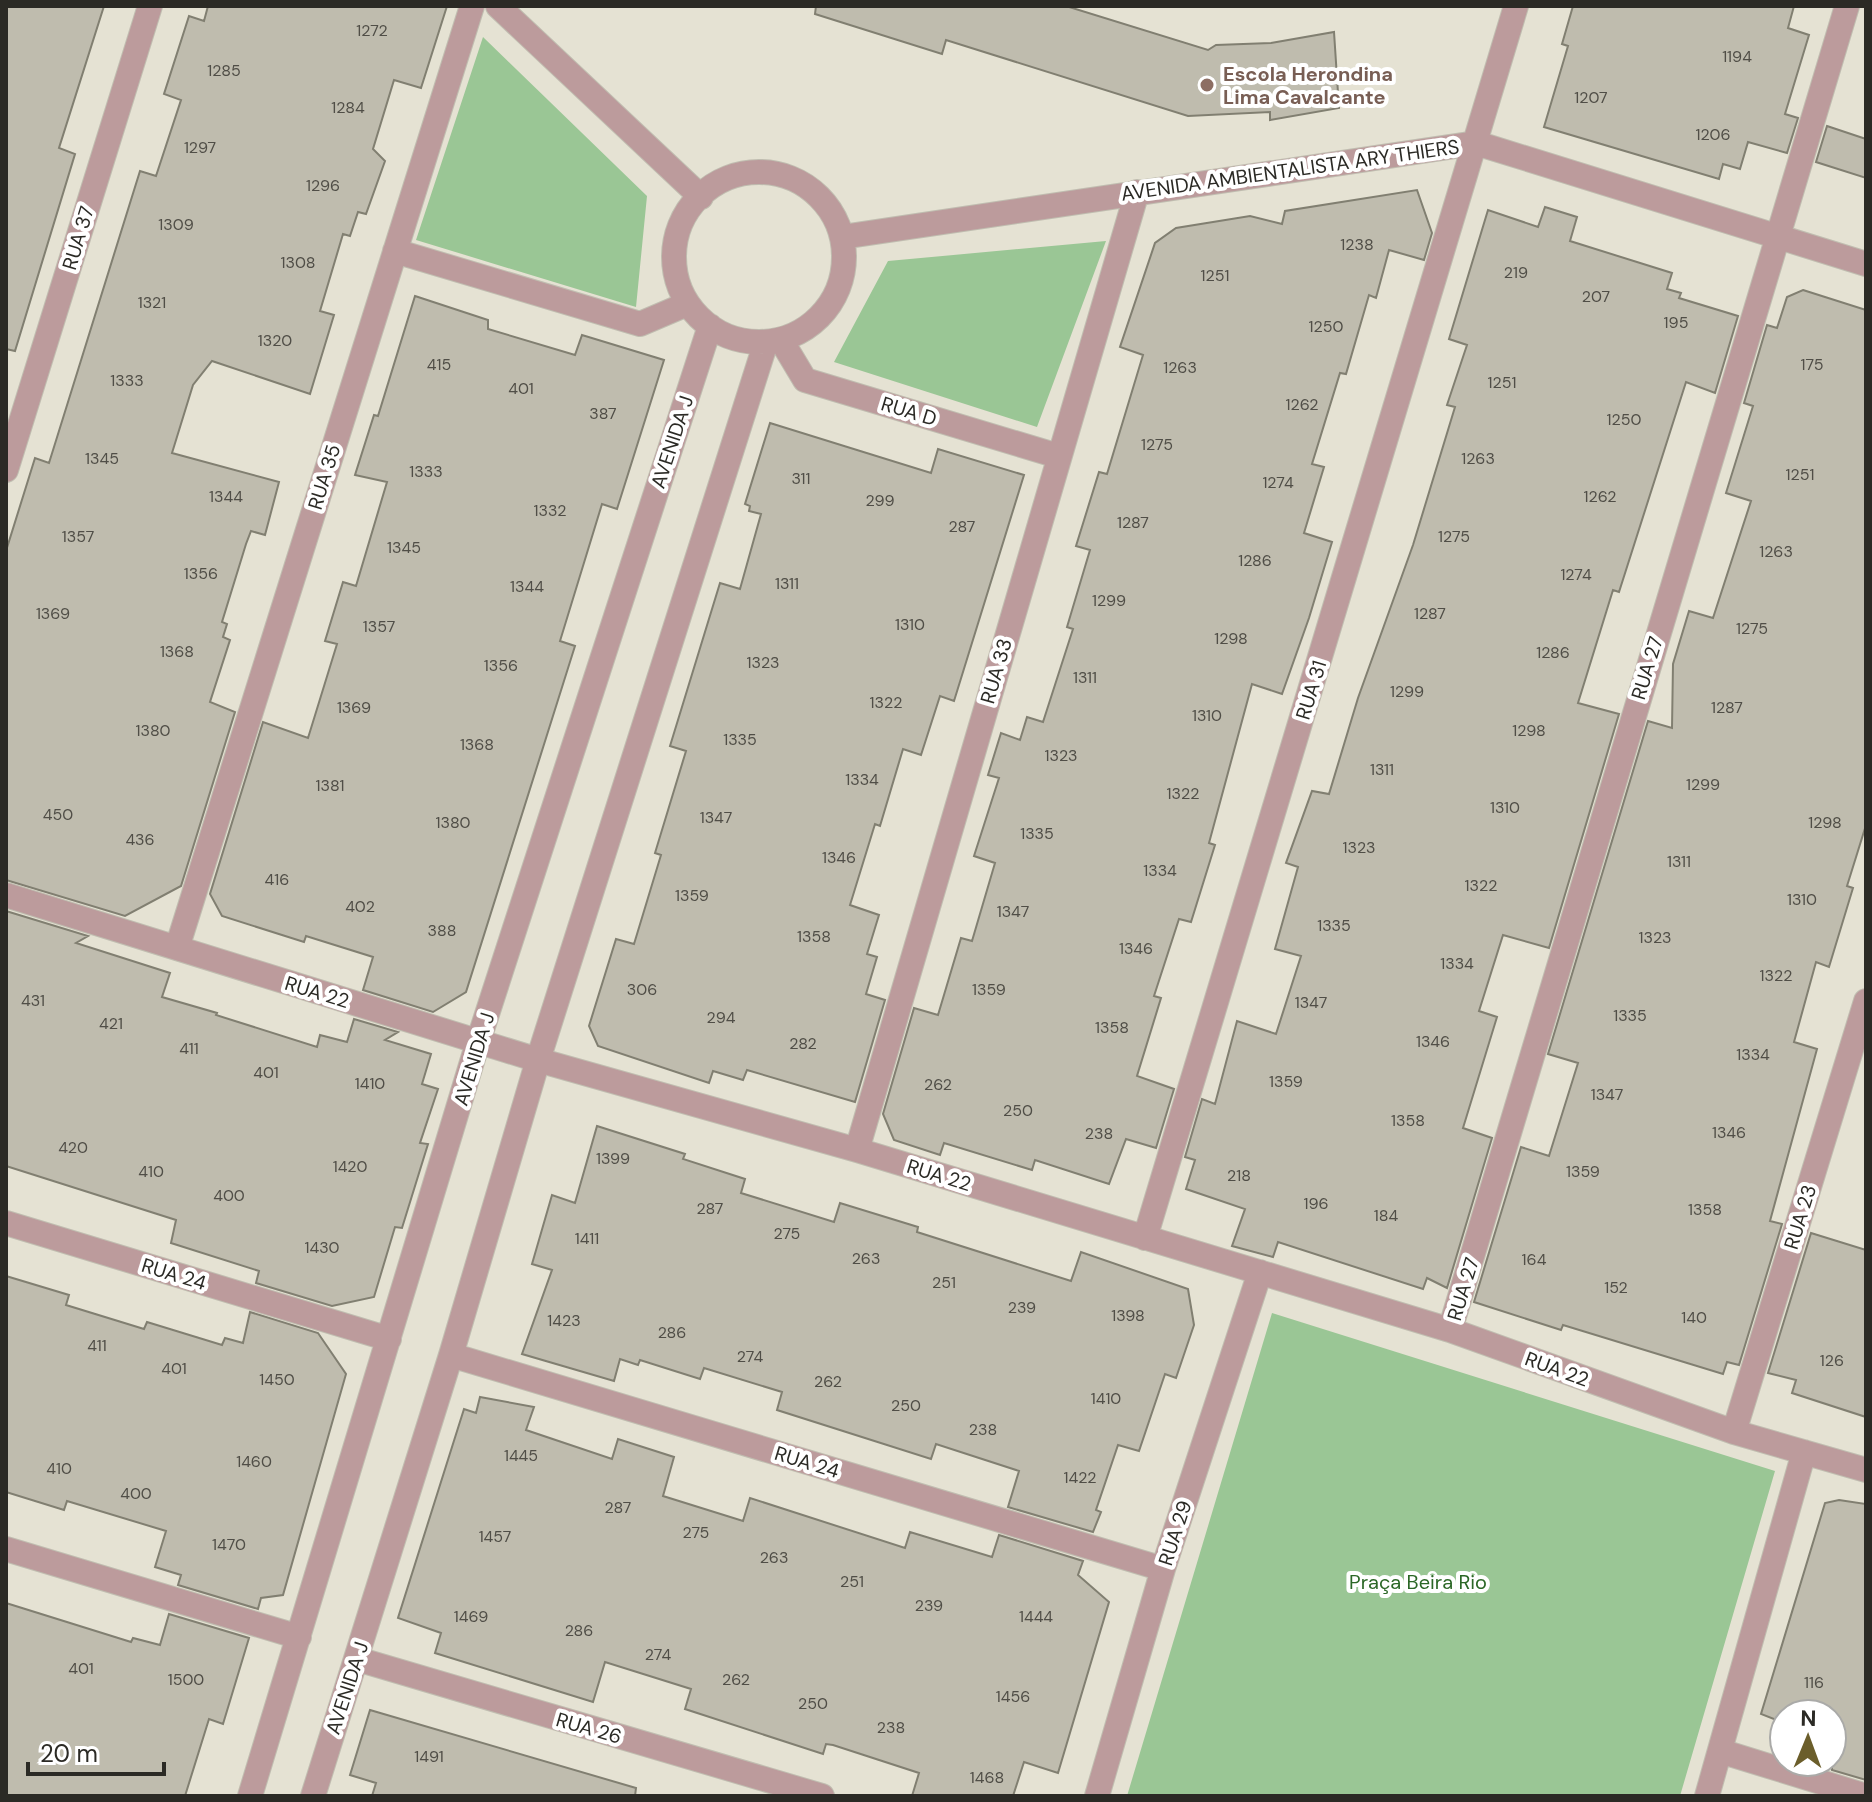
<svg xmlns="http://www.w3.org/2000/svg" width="1872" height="1802" viewBox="0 0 1872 1802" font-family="'DM Sans',sans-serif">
<rect width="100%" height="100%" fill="#e5e2d3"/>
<path fill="#9ac695" d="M483 37 647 196 636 307 416 240Z
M1106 241 1037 427 834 362 888 261Z
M1272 1313 1775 1471 1680 1796H1127Z"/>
<path fill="#bfbcae" stroke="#817f71" stroke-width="2" d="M6 6H104L59 148 75 154 15 351 6 349Z
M208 6H447L421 88 394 80 373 149 385 161 366 214 358 212 350 236 343 234 320 311 334 315 310 394 212 361 193 385 172 453 279 482 265 535 251 531 246 544 222 622 227 624 223 637 230 640 210 702 235 712 181 886 125 916 6 880V551L35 458 49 463 140 171 156 176 181 100 164 94 189 16 204 21Z
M816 6H1066L1208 50 1216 45 1271 43 1334 32 1339 108 1270 120V112L1188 116 946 40 942 54 815 14Z
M1573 6H1794L1788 28 1809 35 1785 114 1798 118 1787 153 1748 142 1740 169 1723 164 1719 179 1544 127 1568 46 1562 44Z
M1827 126 1866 139V178L1816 162Z
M1417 190 1432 233 1424 260 1389 250 1376 298 1369 295 1346 374 1340 373 1312 464 1324 467 1304 533 1332 542 1309 618 1282 694 1252 684 1209 843 1215 845 1191 922 1179 919 1154 996 1161 998 1137 1076 1174 1089 1156 1148 1126 1139 1109 1184 1035 1160 1032 1170 944 1143 940 1155 894 1140 883 1114 914 1008 938 1015 961 938 972 941 995 863 974 856 999 778 988 775 1001 733 1020 740 1027 717 1043 722 1073 629 1067 627 1090 550 1076 546 1099 472 1107 474 1143 355 1120 347 1155 243 1176 228 1250 216 1282 224 1285 211Z
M1545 207 1577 217 1570 241 1672 273 1667 289 1681 293 1679 298 1738 316 1715 393 1686 382 1619 592 1613 590 1578 703 1619 714 1549 948 1503 935 1479 1011 1497 1017 1463 1128 1492 1138 1447 1288 1427 1278 1423 1289 1278 1242 1273 1257 1232 1246 1245 1209 1186 1189 1195 1160 1185 1157 1202 1099 1215 1104 1237 1021 1276 1034 1301 956 1275 949 1298 867 1286 863 1312 791 1329 794 1358 698 1413 545 1455 407 1447 405 1467 345 1449 339 1488 210 1538 227Z
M1803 290 1866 310V825L1847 886 1853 888 1829 967 1816 962 1794 1042 1817 1049 1770 1221 1782 1224 1739 1365 1727 1362 1723 1374 1563 1325 1561 1330 1474 1302 1521 1147 1549 1156 1578 1063 1548 1054 1648 721 1672 728 1673 664 1689 611 1713 618 1751 501 1726 493 1753 406 1744 403 1767 325 1777 328 1787 297Z
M415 296 488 320V329L575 355 582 335 664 360 617 509 602 504 560 641 575 646 466 992 433 1012 363 990 373 957 306 936 304 942 222 916 210 894 263 722 308 738 337 644 325 641 343 582 356 586 387 482 355 475 374 415 378 416Z
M770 423 931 473 938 449 1024 475 954 701 940 696 921 755 903 749 880 826 875 824 850 905 879 915 867 954 877 957 866 994 885 1000 855 1102 747 1070 743 1080 713 1071 709 1083 598 1046 589 1026 616 939 634 944 661 855 655 853 686 751 670 746 720 583 740 589 761 514 749 511 750 506 745 504Z
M6 911 88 936 76 943 170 973 162 997 217 1013 216 1015 317 1047 320 1035 347 1042 354 1019 398 1032 385 1040 431 1054 422 1084 438 1089 420 1143 428 1144 402 1228 395 1227 374 1297 332 1306 256 1283 259 1271 171 1243 176 1220 6 1166Z
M597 1126 685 1154 683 1159 745 1179 741 1193 834 1222 840 1203 918 1227 917 1232 1071 1281 1081 1252 1188 1289 1194 1325 1176 1378 1165 1374 1139 1451 1118 1445 1096 1510 1101 1512 1093 1532 1008 1507 1019 1471 936 1444 931 1459 777 1410 782 1392 704 1368 700 1379 640 1360 638 1365 620 1359 614 1381 522 1354 552 1270 532 1264 552 1195 575 1203Z
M1811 1233 1866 1250V1417L1792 1393 1796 1380 1768 1373Z
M6 1276 69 1295 66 1305 144 1329 147 1322 222 1345 225 1338 243 1343 250 1312 318 1333 346 1374 283 1595 261 1598 258 1609 178 1585 181 1575 155 1567 166 1531 67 1501 64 1510 6 1492Z
M480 1397 534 1407 526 1430 612 1459 618 1439 674 1457 663 1496 743 1521 750 1498 905 1548 910 1532 992 1557 999 1535 1083 1561 1078 1575 1109 1602 1058 1773 1024 1762 1013 1796H912L919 1773 833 1745 826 1744 823 1754 685 1709 691 1689 605 1662 593 1702 435 1653 441 1633 398 1618 464 1409 476 1413Z
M1839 1500 1866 1504V1780L1832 1770V1714H1784V1723L1761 1714 1825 1503Z
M6 1603 131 1642 133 1638 160 1645 169 1614 249 1638 223 1724 209 1719 185 1796H6Z
M370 1710 636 1788 635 1796H372L376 1783 350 1775Z"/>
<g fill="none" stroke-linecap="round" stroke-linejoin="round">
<defs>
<path id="minor" d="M498 6 701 197
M674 257a85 85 0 1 1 170 0a85 85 0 1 1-170 0Z
M842 237 1476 143 1866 264
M395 251 640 324 687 304
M781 340 805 380 1058 456
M6 470 150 6
M6 895 538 1060 857 1150 1450 1330 1734 1432 1866 1470
M177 948 472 6
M857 1150 1137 192
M6 1223 389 1339
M1145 1238 1516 6
M1450 1330 1847 6
M451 1355 1163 1569
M1734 1432 1866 1001
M6 1549 299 1637
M357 1659 822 1796
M1720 1751 1866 1796
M250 1796 478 1042 710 326
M313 1796 451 1355 538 1060 766 342
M1097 1796 1163 1569 1260 1272
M1707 1796 1804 1452"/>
</defs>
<use href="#minor" stroke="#c0bdb0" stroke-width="26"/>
<use href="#minor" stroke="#bc9b9c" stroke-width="24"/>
</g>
<circle fill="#8d6e63" stroke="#fff" stroke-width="3" cx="1207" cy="85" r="8"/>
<g text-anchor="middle" stroke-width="8" stroke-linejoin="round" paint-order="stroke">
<g font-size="16" fill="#504e47">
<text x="372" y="36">1272</text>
<text x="1737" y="62">1194</text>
<text x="224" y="76">1285</text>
<text x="1591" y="103">1207</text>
<text x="348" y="113">1284</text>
<text x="1713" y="140">1206</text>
<text x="200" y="153">1297</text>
<text x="323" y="191">1296</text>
<text x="176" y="230">1309</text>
<text x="1357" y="250">1238</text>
<text x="298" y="268">1308</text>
<text x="1516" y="278">219</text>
<text x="1215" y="281">1251</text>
<text x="1596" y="302">207</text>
<text x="152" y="308">1321</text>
<text x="1676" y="328">195</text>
<text x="1326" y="332">1250</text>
<text x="275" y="346">1320</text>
<text x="439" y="370">415</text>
<text x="1812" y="370">175</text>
<text x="1180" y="373">1263</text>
<text x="127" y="386">1333</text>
<text x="1502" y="388">1251</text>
<text x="521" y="394">401</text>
<text x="1302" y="410">1262</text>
<text x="603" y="419">387</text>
<text x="1624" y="425">1250</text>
<text x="1157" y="450">1275</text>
<text x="102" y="464">1345</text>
<text x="1478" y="464">1263</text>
<text x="426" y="477">1333</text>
<text x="1800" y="480">1251</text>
<text x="801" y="484">311</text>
<text x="1278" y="488">1274</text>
<text x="226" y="502">1344</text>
<text x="1600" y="502">1262</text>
<text x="880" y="506">299</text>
<text x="550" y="516">1332</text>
<text x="1133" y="528">1287</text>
<text x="962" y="532">287</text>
<text x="78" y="542">1357</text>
<text x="1454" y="542">1275</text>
<text x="404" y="553">1345</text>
<text x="1776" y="557">1263</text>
<text x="1255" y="566">1286</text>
<text x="201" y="579">1356</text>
<text x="1576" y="580">1274</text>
<text x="787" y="589">1311</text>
<text x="527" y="592">1344</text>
<text x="1109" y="606">1299</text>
<text x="53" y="619">1369</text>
<text x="1430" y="619">1287</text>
<text x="910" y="630">1310</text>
<text x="379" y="632">1357</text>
<text x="1752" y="634">1275</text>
<text x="1231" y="644">1298</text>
<text x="177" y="657">1368</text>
<text x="1553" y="658">1286</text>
<text x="763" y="668">1323</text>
<text x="501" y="671">1356</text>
<text x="1085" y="683">1311</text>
<text x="1407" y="697">1299</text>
<text x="886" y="708">1322</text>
<text x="354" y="713">1369</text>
<text x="1727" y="713">1287</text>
<text x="1207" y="721">1310</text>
<text x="153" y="736">1380</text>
<text x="1529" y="736">1298</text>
<text x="740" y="745">1335</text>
<text x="477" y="750">1368</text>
<text x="1061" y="761">1323</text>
<text x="1382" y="775">1311</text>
<text x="862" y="785">1334</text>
<text x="1703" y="790">1299</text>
<text x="330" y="791">1381</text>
<text x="1183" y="799">1322</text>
<text x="1505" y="813">1310</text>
<text x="58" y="820">450</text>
<text x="716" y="823">1347</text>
<text x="453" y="828">1380</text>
<text x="1825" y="828">1298</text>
<text x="1037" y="839">1335</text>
<text x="140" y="845">436</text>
<text x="1359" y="853">1323</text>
<text x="839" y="863">1346</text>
<text x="1679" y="867">1311</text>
<text x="1160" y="876">1334</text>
<text x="277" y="885">416</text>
<text x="1481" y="891">1322</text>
<text x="692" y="901">1359</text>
<text x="1802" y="905">1310</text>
<text x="360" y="912">402</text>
<text x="1013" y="917">1347</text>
<text x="1334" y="931">1335</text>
<text x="442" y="936">388</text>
<text x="814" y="942">1358</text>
<text x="1655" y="943">1323</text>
<text x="1136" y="954">1346</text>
<text x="1457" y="969">1334</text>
<text x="1776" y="981">1322</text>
<text x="642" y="995">306</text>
<text x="989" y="995">1359</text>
<text x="33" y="1006">431</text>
<text x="1311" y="1008">1347</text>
<text x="1630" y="1021">1335</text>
<text x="721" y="1023">294</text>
<text x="111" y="1029">421</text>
<text x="1112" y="1033">1358</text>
<text x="1433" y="1047">1346</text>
<text x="803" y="1049">282</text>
<text x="189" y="1054">411</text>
<text x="1753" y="1060">1334</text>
<text x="266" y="1078">401</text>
<text x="1286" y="1087">1359</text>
<text x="370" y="1089">1410</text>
<text x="938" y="1090">262</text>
<text x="1607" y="1100">1347</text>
<text x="1018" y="1116">250</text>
<text x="1408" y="1126">1358</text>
<text x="1729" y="1138">1346</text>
<text x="1099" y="1139">238</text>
<text x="73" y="1153">420</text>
<text x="613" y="1164">1399</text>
<text x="350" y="1172">1420</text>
<text x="151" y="1177">410</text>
<text x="1583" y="1177">1359</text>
<text x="1239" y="1181">218</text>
<text x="229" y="1201">400</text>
<text x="1316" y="1209">196</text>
<text x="710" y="1214">287</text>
<text x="1705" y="1215">1358</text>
<text x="1386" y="1221">184</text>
<text x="787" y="1239">275</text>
<text x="587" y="1244">1411</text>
<text x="322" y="1253">1430</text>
<text x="866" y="1264">263</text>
<text x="1534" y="1265">164</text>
<text x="944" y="1288">251</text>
<text x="1616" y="1293">152</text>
<text x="1022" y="1313">239</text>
<text x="1128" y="1321">1398</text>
<text x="1694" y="1323">140</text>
<text x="564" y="1326">1423</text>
<text x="672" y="1338">286</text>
<text x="97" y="1351">411</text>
<text x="750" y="1362">274</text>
<text x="1832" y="1366">126</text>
<text x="174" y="1374">401</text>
<text x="277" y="1385">1450</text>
<text x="828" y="1387">262</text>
<text x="1106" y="1404">1410</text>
<text x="906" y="1411">250</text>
<text x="983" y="1435">238</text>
<text x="521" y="1461">1445</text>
<text x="254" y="1467">1460</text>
<text x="59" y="1474">410</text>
<text x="1080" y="1483">1422</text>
<text x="136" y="1499">400</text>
<text x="618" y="1513">287</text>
<text x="696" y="1538">275</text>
<text x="495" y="1542">1457</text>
<text x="229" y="1550">1470</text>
<text x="774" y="1563">263</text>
<text x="852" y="1587">251</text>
<text x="929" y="1611">239</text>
<text x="471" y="1622">1469</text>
<text x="1036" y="1622">1444</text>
<text x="579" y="1636">286</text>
<text x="658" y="1660">274</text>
<text x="81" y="1674">401</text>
<text x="186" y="1685">1500</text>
<text x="736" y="1685">262</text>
<text x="1814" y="1688">116</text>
<text x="1013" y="1702">1456</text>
<text x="813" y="1709">250</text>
<text x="891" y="1733">238</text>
<text x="429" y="1762">1491</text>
<text x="987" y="1783">1468</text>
</g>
<g font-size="20" font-weight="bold" fill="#785e54" stroke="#fff" text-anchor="start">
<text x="1223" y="81">Escola Herondina<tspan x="1223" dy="23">Lima Cavalcante</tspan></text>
</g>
<g font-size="20" fill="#2b2a25" stroke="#fff">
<text transform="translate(1290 170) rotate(-8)" y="7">AVENIDA AMBIENTALISTA ARY THIERS</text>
<text transform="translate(78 238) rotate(-73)" y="7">RUA 37</text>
<text transform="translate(909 411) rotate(17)" y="7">RUA D</text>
<text transform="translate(672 442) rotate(-72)" y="7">AVENIDA J</text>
<text transform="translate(324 477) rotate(-73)" y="7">RUA 35</text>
<text transform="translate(1647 668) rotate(-73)" y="7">RUA 27</text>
<text transform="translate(996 671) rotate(-74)" y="7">RUA 33</text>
<text transform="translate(1311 690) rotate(-73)" y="7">RUA 31</text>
<text transform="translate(317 992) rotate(17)" y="7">RUA 22</text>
<text transform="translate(474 1059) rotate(-73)" y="7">AVENIDA J</text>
<text transform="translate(939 1175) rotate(17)" y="7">RUA 22</text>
<text transform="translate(1800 1217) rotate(-73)" y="7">RUA 23</text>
<text transform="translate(174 1274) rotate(17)" y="7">RUA 24</text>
<text transform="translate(1463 1289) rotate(-73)" y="7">RUA 27</text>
<text transform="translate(1557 1369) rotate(20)" y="7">RUA 22</text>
<text transform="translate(807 1462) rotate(17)" y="7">RUA 24</text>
<text transform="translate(1175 1533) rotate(-72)" y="7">RUA 29</text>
<text transform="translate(347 1688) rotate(-72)" y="7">AVENIDA J</text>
<text transform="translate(589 1728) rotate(16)" y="7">RUA 26</text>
</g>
<g font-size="20" fill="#2b6726" stroke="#fff">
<text x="1418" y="1589">Praça Beira Rio</text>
</g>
</g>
<rect width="1872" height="1802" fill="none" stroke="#2b2a25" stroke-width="16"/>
<g transform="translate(1808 1738) rotate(1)"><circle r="38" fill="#ffffff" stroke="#aaaaa8" stroke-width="2"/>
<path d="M0-6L14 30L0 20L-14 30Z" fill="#6b5e2b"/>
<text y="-12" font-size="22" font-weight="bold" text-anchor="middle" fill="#2b2a25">N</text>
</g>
<path d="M28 1762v12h136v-12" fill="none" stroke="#2b2a25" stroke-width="4"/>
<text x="40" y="1762" font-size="24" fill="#2b2a25" stroke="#ffffff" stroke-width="6" paint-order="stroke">20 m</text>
</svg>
